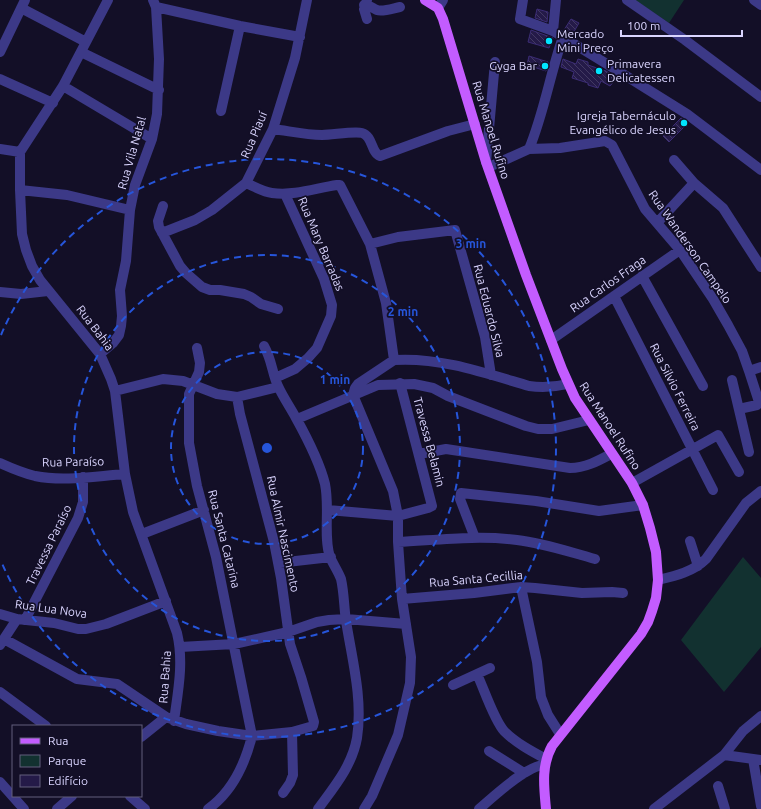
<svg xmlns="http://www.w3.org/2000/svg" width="761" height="809" viewBox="0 0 761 809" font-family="Ubuntu,sans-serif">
<defs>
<pattern id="building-back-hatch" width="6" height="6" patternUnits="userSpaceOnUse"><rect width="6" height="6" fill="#241a48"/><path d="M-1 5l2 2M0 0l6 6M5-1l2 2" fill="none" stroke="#433a63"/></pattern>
</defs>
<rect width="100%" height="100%" fill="#130f27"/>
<path fill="#123130" d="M635 0H684L669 23Z
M743 557 761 578V647L724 692 681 640Z"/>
<path fill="url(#building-back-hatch)" stroke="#3b2c75" d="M537 9 548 12 547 22 535 18Z
M571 19 579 23 572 35 564 30Z
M531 30 553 38 549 48 528 42Z
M529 56 548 62 546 71 527 65Z
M563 59 576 64 578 59 588 62V65L606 71 617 78 610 86 601 81 598 88 588 85V83L572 78 574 72 561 67Z
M681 118 688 123 669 142 663 136Z"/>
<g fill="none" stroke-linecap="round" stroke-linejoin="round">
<path stroke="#3c3987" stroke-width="10" d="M108 0 63 86 20 152V190L22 234 26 250 32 266 40 280 100 354 111 379 115 391 125 474 133 512 177 633C184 662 178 691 174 721
M367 0 364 9 367 19
M523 0 520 19 553 31 615 69 687 114 761 170
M627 0 685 40 761 97
M754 0 761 5
M364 5C370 5 372 8 377 10 383 12 394 8 400 7
M156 7 240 26 300 37
M21 8 86 42
M438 8 443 0
M553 31 556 0
M0 52 25 0
M81 52 159 90
M0 79 53 103
M63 86 152 139
M221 111 240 26
M273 129C289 131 306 135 322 135 332 135 354 131 362 133 373 136 371 153 380 156L448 131 475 124
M0 149 20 152
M529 149C544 113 550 74 563 37
M674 160 694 183 723 208 761 267
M486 162 495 62
M489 167 529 149 560 148 605 141 612 145 645 209 680 250 713 299 728 325 742 351 749 371 759 402 757 405 739 409
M246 183C255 187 263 192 272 193 295 196 316 188 337 185H340L370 244 386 303 394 360 358 384 355 388 353 395 393 491 398 516V542C438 540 478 535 517 540 544 543 569 552 595 559
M20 190 67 195 130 210
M163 206 158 221 159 227 180 266 186 273 202 287 210 290H220L244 294 251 297 261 304 278 309
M657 223 694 183
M162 233 195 220 212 210 246 183 273 129 295 58 307 0
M370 244 398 237 455 230 485 337 491 375
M642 276 703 386
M0 292 21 294 48 291
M614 296 713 490
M551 340 680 250
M264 346C272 360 272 373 278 386 283 397 290 407 296 418 306 436 320 464 325 484 330 508 323 536 330 557 333 564 338 571 341 579 344 592 344 607 346 621 352 659 363 699 357 738 352 766 334 787 318 809
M197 348 200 363 199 372 189 394V443L197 486 216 557 252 736C245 764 232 792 208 809
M100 354 113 343 119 335 121 326 122 316 120 290 126 261 130 210 135 185 152 139 157 114 159 59 156 7 153 0
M394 360C440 357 485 373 529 386 543 388 555 387 568 384
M749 371 761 367
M275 378 295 369 308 358 317 348 331 316 332 305 324 279 285 194
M732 380 749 452
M115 391 163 379 183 381 217 394 237 397 278 387
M297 419 378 385 414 384 433 388 448 396 526 426 538 429H552L589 420
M419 454 446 449 570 468C585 468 598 461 611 454
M0 463C11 468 23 473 35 476 64 482 96 476 125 474
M632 483 718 435 739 472
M328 510 398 516 428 508 432 506 400 383
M142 534 204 510
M475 538 460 499 461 493 536 501 599 511 643 505
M690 541 698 566
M278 563 331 557
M658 580C675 576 693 572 706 559L746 503 761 491
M521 587 537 662 541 697 548 715 560 734
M402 599 474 593 521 587 535 588 582 593 612 592 623 593
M0 614 17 619 54 623 78 629H86L106 624 166 601
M25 620 78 518 83 502V477
M4 639 77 679 117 684 166 717 186 724 218 731 252 736 292 732 313 726 314 722 301 677 290 644 281 578 274 542 240 414 237 397
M0 645 17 619
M180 647 234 644 288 632 317 622 329 620 346 619 406 624
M477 674C484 689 494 720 504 731 516 743 531 751 546 759
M453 685 490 668
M0 692 46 726
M141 737 166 717
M489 751 524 773
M724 755 761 760
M753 759 761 806
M0 782 24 809
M718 786 725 809
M283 793 290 783 293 775 292 732
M130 796 145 809
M57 809 72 796
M364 809 372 796 398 735 410 683 411 657 402 599 398 542
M479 809C493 797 527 765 545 765
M654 809 724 755 743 731 761 716"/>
<path stroke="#c35cff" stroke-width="10" d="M425 0 438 8 443 19 486 162 526 275 562 369 575 398 632 483 643 505 650 528 656 552 658 580 656 598 652 611 648 622 641 634 552 746C541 766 544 787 546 809"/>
</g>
<g fill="none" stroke="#2655da" stroke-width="2" stroke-dasharray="7 5">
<circle cx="267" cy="448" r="96"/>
<circle cx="267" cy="448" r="193"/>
<path d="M1 335A289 289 0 1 1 1 561"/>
</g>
<g fill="#01e4ff" stroke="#130f27" stroke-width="1.5">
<circle cx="549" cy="41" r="4"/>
<circle cx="545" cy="66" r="4"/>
<circle cx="599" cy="71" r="4"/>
<circle cx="684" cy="123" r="4"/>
</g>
<g text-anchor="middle" stroke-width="3.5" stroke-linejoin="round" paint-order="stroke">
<g font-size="12" fill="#dad5ff" stroke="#130f27" text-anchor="start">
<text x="557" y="38">Mercado<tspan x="557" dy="14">Mini Preço</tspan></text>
<text x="607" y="68">Primavera<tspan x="607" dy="14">Delicatessen</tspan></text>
<text x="537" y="70" text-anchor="end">Gyga Bar</text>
<text x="676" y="120" text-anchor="end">Igreja Tabernáculo<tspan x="676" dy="14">Evangélico de Jesus</tspan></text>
</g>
<g font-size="12" fill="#dad5ff" stroke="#130f27">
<text transform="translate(491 130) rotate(73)" y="4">Rua Manoel Rufino</text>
<text transform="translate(254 135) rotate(-67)" y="4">Rua Piauí</text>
<text transform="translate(132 153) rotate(-74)" y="4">Rua Vila Natal</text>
<text transform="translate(321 244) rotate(67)" y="4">Rua Mary Barradas</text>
<text transform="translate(690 247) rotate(55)" y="4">Rua Wanderson Campelo</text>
<text transform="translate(608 284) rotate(-35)" y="4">Rua Carlos Fraga</text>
<text transform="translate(489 311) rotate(76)" y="4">Rua Eduardo Silva</text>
<text transform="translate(95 328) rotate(53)" y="4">Rua Bahia</text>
<text transform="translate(675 387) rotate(63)" y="4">Rua Silvio Ferreira</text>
<text transform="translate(610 426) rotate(57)" y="4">Rua Manoel Rufino</text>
<text transform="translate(429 442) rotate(75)" y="4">Travessa Belamin</text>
<text transform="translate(73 462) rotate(-1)" y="4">Rua Paraíso</text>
<text transform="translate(283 534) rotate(78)" y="4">Rua Almir Nascimento</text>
<text transform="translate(224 539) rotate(76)" y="4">Rua Santa Catarina</text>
<text transform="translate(49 545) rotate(-64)" y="4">Travessa Paraíso</text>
<text transform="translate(476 579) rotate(-5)" y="4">Rua Santa Cecillia</text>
<text transform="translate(51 609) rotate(8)" y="4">Rua Lua Nova</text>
<text transform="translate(165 677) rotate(-86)" y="4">Rua Bahia</text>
</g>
</g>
<circle cx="267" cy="448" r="6" fill="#2655da" stroke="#130f27" stroke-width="2"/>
<g font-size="12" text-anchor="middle" font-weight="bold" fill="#2655da" stroke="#130f27" stroke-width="3.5" stroke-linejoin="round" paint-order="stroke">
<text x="471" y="248">3 min</text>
<text x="403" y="316">2 min</text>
<text x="335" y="384">1 min</text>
</g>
<rect x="12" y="725" width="130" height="72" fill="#130f27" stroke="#635e7d"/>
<rect x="20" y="738" width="20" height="6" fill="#c35cff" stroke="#635e7d"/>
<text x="48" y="745" font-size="12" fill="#dad5ff">Rua</text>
<rect x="20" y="755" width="20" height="12" fill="#123130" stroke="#635e7d"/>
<text x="48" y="765" font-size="12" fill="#dad5ff">Parque</text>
<rect x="20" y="775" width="20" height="12" fill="#241a48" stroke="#635e7d"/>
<text x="48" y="785" font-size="12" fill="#dad5ff">Edifício</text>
<path d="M621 30v6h121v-6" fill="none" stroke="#dad5ff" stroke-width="2"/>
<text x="627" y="30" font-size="12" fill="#dad5ff" stroke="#130f27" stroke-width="3" paint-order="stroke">100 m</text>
</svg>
